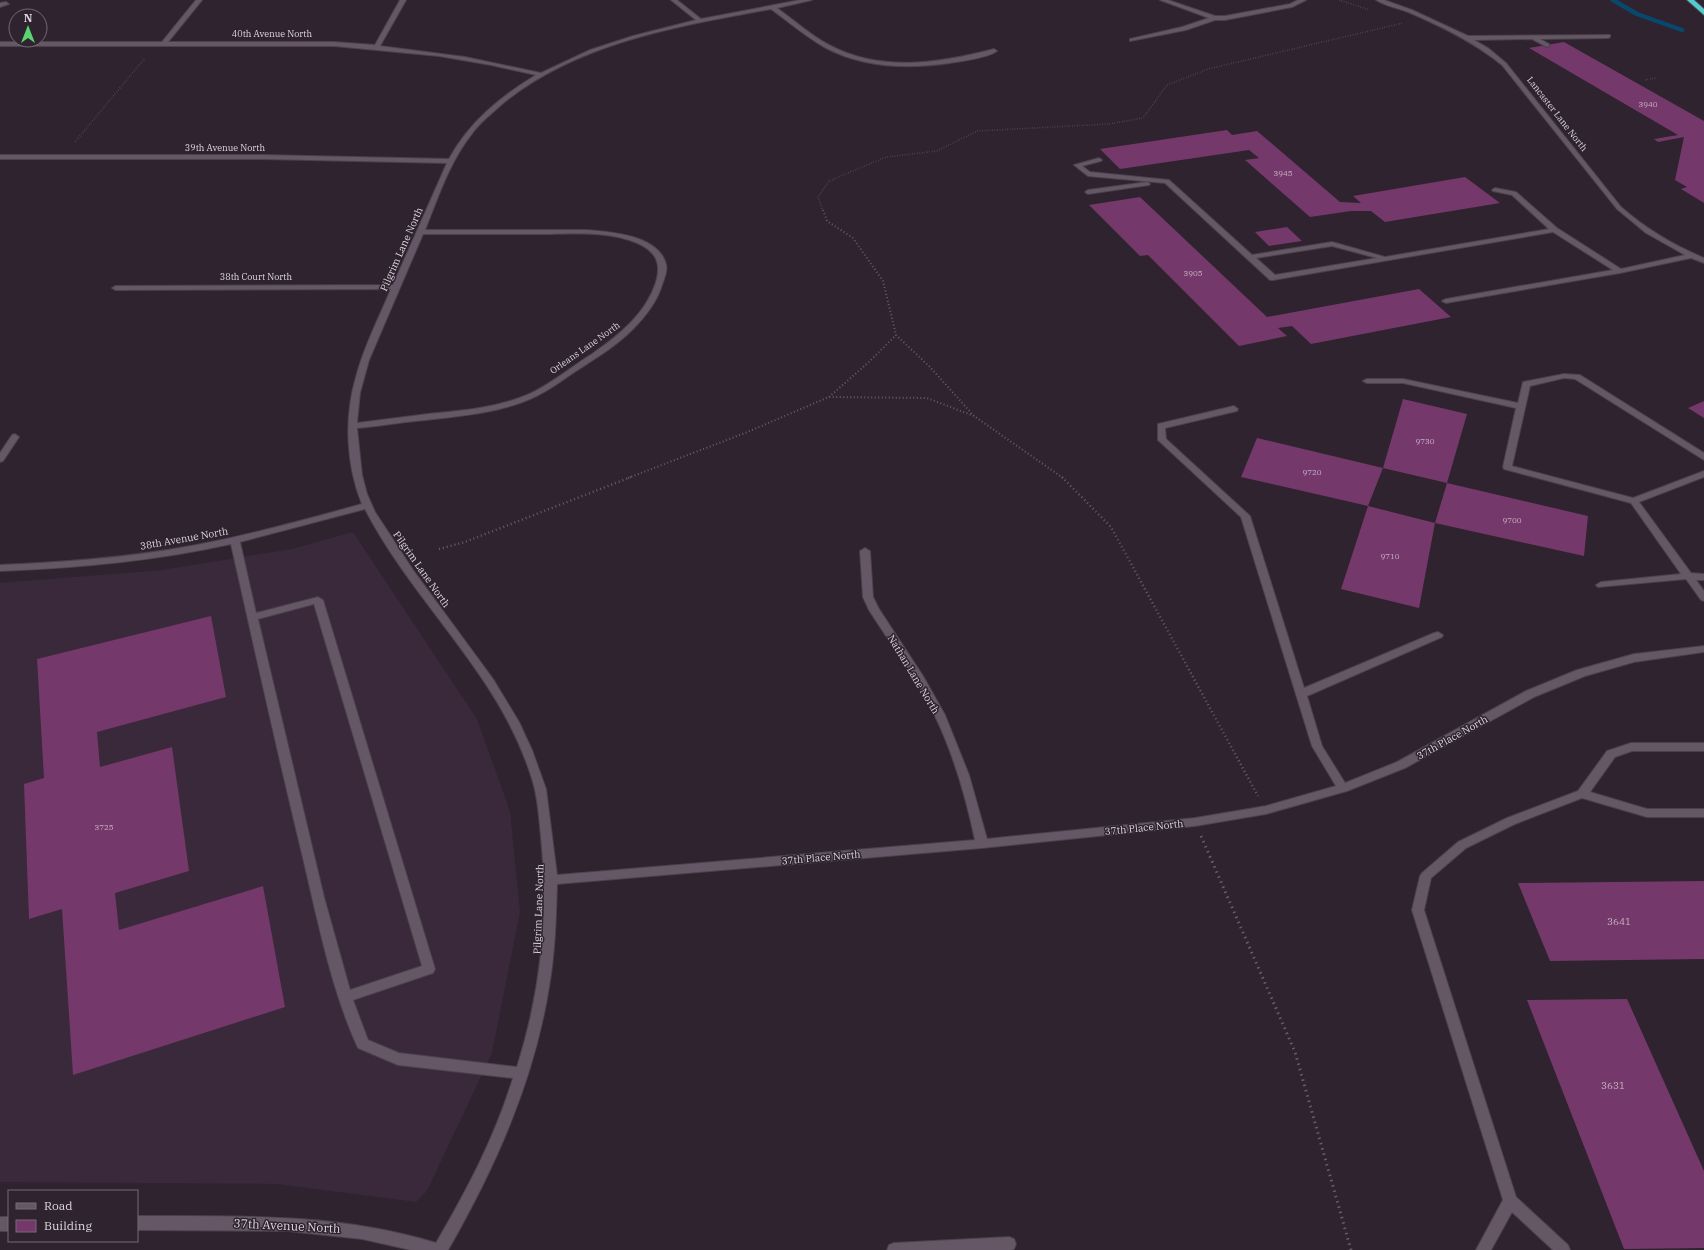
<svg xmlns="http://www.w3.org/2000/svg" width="1704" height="1250" viewBox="0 0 1704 1250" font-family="'IBM Plex Serif',serif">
<rect width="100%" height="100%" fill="#2e232f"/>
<path fill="#39293a" d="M353 532 477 719 510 811 520 912 492 1053 427 1191 416 1202 276 1184 0 1182V583L161 570 292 549Z"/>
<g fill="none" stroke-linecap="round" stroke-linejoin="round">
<path stroke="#09476d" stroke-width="4.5" d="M1613 0 1637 14 1682 30"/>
</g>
<path fill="#75386a" d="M1564 42 1704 121V203L1681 189 1687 187 1675 180 1684 137 1658 142 1654 139 1678 135 1529 48Z
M1227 130 1232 135 1257 131 1340 202 1361 203 1353 196 1465 177 1500 203 1385 222 1371 211H1351L1310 217 1245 160 1259 158 1249 150 1120 169 1100 149Z
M1140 197 1267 317 1419 289 1451 317 1311 344 1292 326 1278 328 1287 336 1239 346 1148 255 1140 256 1089 205Z
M1287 227 1302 241 1269 246 1255 232Z
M1403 399 1467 414 1447 483 1588 516 1584 556 1435 523 1447 483 1383 468Z
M1704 401V418L1688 408Z
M1257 438 1383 468 1368 506 1241 477Z
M1368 506 1435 523 1419 608 1341 589Z
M211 616 226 697 97 732 100 767 172 747 189 871 115 893 119 930 263 886 285 1007 73 1075 62 909 29 919 24 784 44 778 37 659Z
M1704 881V959L1550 961 1518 883Z
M1627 999 1704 1171V1248L1624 1249 1527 1000Z"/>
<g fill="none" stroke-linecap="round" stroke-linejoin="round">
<defs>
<path id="minor" d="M196 0H202L168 42H334L375 45 400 0H406L380 46 465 57 541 73 590 50 633 36 696 20 671 0H677L701 19 800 0H812L777 8C794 20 810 35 829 45 881 73 940 63 994 49L997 51C988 58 962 61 950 63 908 69 864 68 826 48 806 37 789 22 771 9 678 26 575 43 501 105 490 115 479 123 471 135 449 163 438 198 425 230H587C611 232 658 235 666 264 668 270 664 279 662 285 657 302 645 317 632 330 616 346 596 358 576 371 561 381 547 392 530 399 498 413 461 416 426 420 403 422 380 426 357 428L362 475 367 494 375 512 413 570 493 679 519 722 532 750 546 789 557 875 975 840C966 798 954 755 935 716 917 678 891 645 869 610L863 597 860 551 865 548 870 551 873 597 879 609 923 676 945 715 969 775 987 839 1195 818 1266 806 1336 786 1312 746 1241 517 1158 440V424L1234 406 1238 409 1237 411 1165 428 1166 439 1250 516 1304 688 1434 633 1438 632 1443 635 1442 637 1307 696 1322 746 1345 783 1397 762 1526 691 1577 670 1634 654 1704 646V652L1634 662 1585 676 1534 697 1405 768 1347 791 1266 814 1195 826 982 848 557 884C556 919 555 953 549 987 534 1081 495 1168 448 1250H411L362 1239 288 1231 137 1230V1216C237 1216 339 1213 436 1243 467 1190 495 1137 513 1078L398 1065 358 1048C331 990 317 917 302 854 277 751 254 647 231 544 155 561 78 568 0 571V565C74 562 148 556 221 540 268 530 315 517 362 504 346 465 344 417 356 377 364 346 379 318 391 289L116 290 112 288 116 286 393 285 447 163 262 159H0V155H262L449 159C469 122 500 97 536 75L491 65 439 56 334 46H0V42H162ZM423 234C462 234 501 234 539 234 571 234 607 230 637 243 655 251 662 262 656 282 646 314 618 336 592 354 571 367 550 385 527 395 496 408 461 411 428 414 404 417 381 420 357 423L360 393 369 360ZM365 509C398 573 448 626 487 686 506 715 522 746 532 779 538 797 539 818 541 837 549 916 541 991 517 1067L399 1053 368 1040 353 1000 433 973 435 969 323 600 318 597 256 613 240 542ZM314 604 422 966 350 990 324 897 258 619Z
M1160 0H1168L1215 16H1225L1290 4 1298 0H1306L1292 7 1225 20H1215L1186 30 1130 41V39L1182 27 1209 18Z
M1376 0H1384L1412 10 1468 36 1610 35V37L1608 38 1540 39 1549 44V46L1547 47 1532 39 1474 40 1488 48 1506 63 1621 207C1646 229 1673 245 1704 258V263L1691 258 1620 273 1446 303 1442 301 1446 299 1613 270 1553 232 1273 280H1270L1165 183 1088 176 1074 165 1099 158 1102 160 1101 161 1082 166 1090 172 1169 180 1252 255 1332 242 1385 257 1549 229 1512 195 1493 191 1492 190 1495 188 1516 192 1557 228 1621 269 1685 255 1646 233 1617 209 1502 65C1474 42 1441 26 1408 12 1398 8 1385 6 1376 0ZM1332 246 1377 258 1275 275 1256 258Z
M0 3 6 2 9 4 0 7Z
M1147 182 1150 184 1149 185 1088 194 1085 192 1088 190Z
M1564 374 1580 375 1704 453V460L1575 379 1564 378 1530 386 1512 466 1633 498 1704 471V477L1639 502 1691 573 1704 574V580H1696L1704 591V601L1701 600 1686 579 1598 587 1596 585 1601 582 1681 574 1631 503 1504 469 1503 467 1516 408 1403 383H1367L1363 381 1367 379H1403L1518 403 1523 382Z
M15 434 19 437 3 461 0 462V453L12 435Z
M1631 743H1704V751H1632L1615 757 1590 792 1647 809H1704V817H1647L1582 798 1515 824 1466 848 1431 878 1424 910 1516 1197 1568 1245 1570 1250H1553L1512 1212 1491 1250H1476L1503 1200 1412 910 1420 876 1422 873 1458 842 1507 818 1578 791 1607 751Z
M0 1217H9V1231H0Z
M1009 1237 1014 1239 1016 1244 1014 1249 1011 1250H887L889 1245 894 1243Z"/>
<path id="highway" d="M1687 0H1694L1704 9V15Z"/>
</defs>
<use href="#minor" stroke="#4a414b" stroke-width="2"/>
<use href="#highway" stroke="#4a414b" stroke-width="2"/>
<path stroke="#675d68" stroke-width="1.5" stroke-dasharray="0.5 2" stroke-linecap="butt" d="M1339 0 1370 10
M1645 80 1656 78
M75 142 145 58
M823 211 818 197 829 181 886 157 937 151 977 131 1109 124 1143 118 1167 85 1208 69 1403 23"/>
<path stroke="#675d68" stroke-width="2" stroke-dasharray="1 2.5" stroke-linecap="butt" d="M823 210 827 221 853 238 883 281 896 335 930 367 974 416
M829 397 870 361 896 335
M628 478 745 433 829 397 927 398 974 416 1063 478"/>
<path stroke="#675d68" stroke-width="2.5" stroke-dasharray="1 3" stroke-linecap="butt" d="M1062 477 1111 527 1258 796
M439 549 465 542 631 477"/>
<path stroke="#675d68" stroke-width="3" stroke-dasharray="1.5 4" stroke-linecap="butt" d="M1201 836 1295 1052 1351 1250"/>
<use href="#minor" fill="#655765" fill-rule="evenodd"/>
<use href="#highway" fill="#53cbcf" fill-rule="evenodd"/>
</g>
<g text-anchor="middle" stroke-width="3" stroke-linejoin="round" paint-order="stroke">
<g font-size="8" fill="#c4afc2">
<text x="1648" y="107">3940</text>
<text x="1283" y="176">3945</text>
<text x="1193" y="276">3905</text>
<text x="1425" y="444">9730</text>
<text x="1312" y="475">9720</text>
<text x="1512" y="523">9700</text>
<text x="1390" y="559">9710</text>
<text x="104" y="830">3725</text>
</g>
<g font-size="9" fill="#dfd7df" stroke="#2e232f">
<text x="272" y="37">40th Avenue North</text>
<text transform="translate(1557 114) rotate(52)" y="3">Lancaster Lane North</text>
<text x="225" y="151">39th Avenue North</text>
<text x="256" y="280">38th Court North</text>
<text transform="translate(585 348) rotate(-35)" y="3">Orleans Lane North</text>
</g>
<g font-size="10" fill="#dfd7df" stroke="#2e232f">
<text transform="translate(401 249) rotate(-66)" y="4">Pilgrim Lane North</text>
<text transform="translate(184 538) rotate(-10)" y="4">38th Avenue North</text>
<text transform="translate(422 569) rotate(55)" y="4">Pilgrim Lane North</text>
<text transform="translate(914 674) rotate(59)" y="4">Nathan Lane North</text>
<text transform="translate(1452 737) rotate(-29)" y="4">37th Place North</text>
<text transform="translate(1144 827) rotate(-6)" y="4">37th Place North</text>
<text transform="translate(821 857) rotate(-5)" y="4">37th Place North</text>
<text transform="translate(538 909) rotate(-88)" y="4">Pilgrim Lane North</text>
</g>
<g font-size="10" fill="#c4afc2">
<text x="1619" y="925">3641</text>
<text x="1613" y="1089">3631</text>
</g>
<g font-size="12" fill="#dfd7df" stroke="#2e232f">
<text transform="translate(287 1226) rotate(3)" y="4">37th Avenue North</text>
</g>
</g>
<rect x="8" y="1190" width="130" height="52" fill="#2e232f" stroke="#756b75"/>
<rect x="16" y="1203" width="20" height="6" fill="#655765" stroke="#756b75"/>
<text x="44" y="1210" font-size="12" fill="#dfd7df">Road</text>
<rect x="16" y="1220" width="20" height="12" fill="#75386a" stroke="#756b75"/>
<text x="44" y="1230" font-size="12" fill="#dfd7df">Building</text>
<g transform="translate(28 28)"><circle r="19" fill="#2e232f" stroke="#756b75"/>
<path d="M0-3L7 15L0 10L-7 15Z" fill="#58d56f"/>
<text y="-6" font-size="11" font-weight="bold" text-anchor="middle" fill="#dfd7df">N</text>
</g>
</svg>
